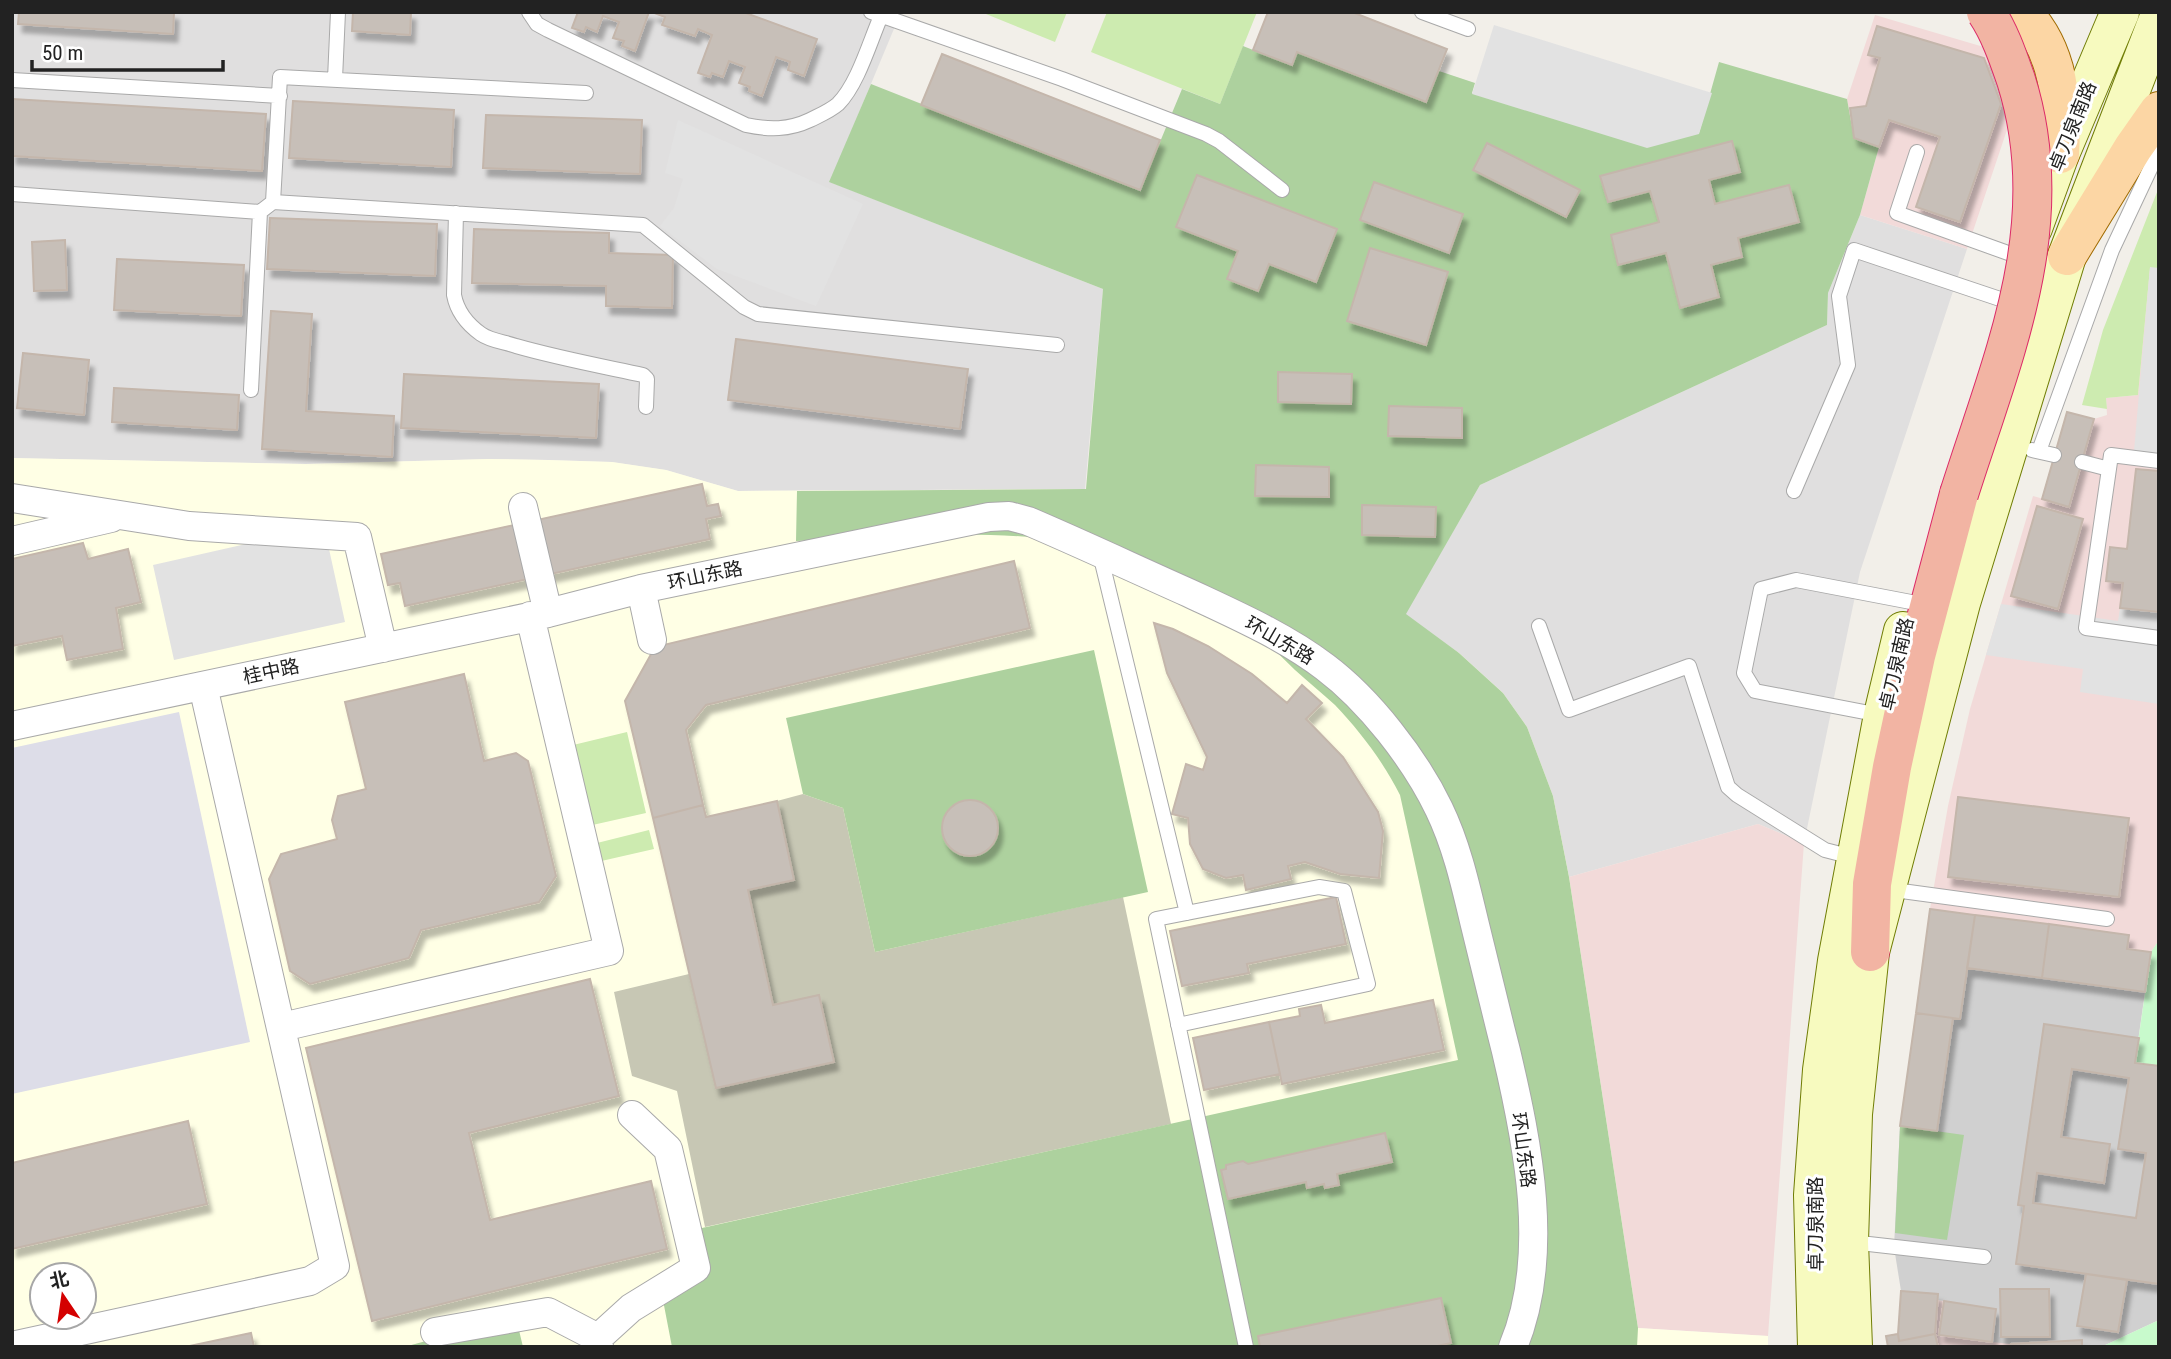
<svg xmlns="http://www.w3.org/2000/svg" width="2171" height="1359" viewBox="0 0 2171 1359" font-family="'Roboto Condensed','Noto Sans SC',sans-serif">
<defs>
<filter id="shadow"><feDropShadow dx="4.5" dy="8" stdDeviation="2" flood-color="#0004"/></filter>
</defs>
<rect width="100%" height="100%" fill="#f2efe9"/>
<path fill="#e0dfdf" d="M12 12H901L830 182 1103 289 1085 489 738 491 666 470 612 462 548 460 488 459 306 464 12 458Z
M1860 215 1967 249 1860 572 1804 843 1758 824 1569 877 1553 796 1503 693 1459 653 1405 614 1480 485 1827 325 1828 293Z"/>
<path fill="#f2dad9" d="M1875 15 1994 50 2014 109 1967 249 1860 215 1879 147 1854 138 1847 99Z
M2150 267 2159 268V940L2151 952 2145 992 1967 968 1960 1019H1953L1937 1131 1900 1126 1930 909 1948 806 1970 709 2033 496 2069 506 2094 419 2107 415 2106 398 2138 395Z
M1758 824 1804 843 1768 1336 1638 1328 1569 877Z
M1901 1291 1938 1294V1300L1996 1309 2011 1347H1888L1886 1336 1898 1333Z"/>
<path fill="#ffffe5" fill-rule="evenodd" d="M12 458 306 464 488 459 548 460 612 462 666 470 738 491 1085 489 1459 653 1503 693 1527 727 1553 796 1569 877 1638 1328 1768 1336V1347H12ZM42 1275H84V1317H42Z"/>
<path fill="#d0d0d0" d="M1967 968 2145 992 2135 1062 2159 1066V1320L2101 1347H2011L2010 1344 1992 1342 1996 1309 1938 1300V1294L1901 1291 1894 1247 1900 1126 1937 1131 1953 1018 1960 1019Z"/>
<path fill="#c7c7b4" d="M803 794 843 808 875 952 1123 897 1171 1124 705 1227 677 1091 632 1076 614 992 689 974 717 1088 834 1062 819 995 773 1005 748 890 794 880 777 801Z"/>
<path fill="#cdebb0" d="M981 12H1067L1055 42Z
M1107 12H1257L1220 104 1091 52Z
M2159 187V268H2150L2138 395 2106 398 2107 409 2082 405 2103 330Z
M627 732 646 813 588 826 569 746Z
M649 830 654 849 597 862 593 844Z"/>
<path fill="#add19e" d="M1243 46 1291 65 1297 52 1426 102 1439 71 1475 83 1472 93 1699 133 1719 62 1847 99 1854 138 1879 147 1860 215 1828 293 1827 325 1480 485 1406 614 1459 653 1503 693 1527 727 1553 796 1569 877 1638 1328 1637 1347H672L662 1295 700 1270 693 1230 1458 1060 1400 795C1384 763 1360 731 1335 705 1322 693 1308 682 1295 670 1270 646 1246 618 1218 597 1106 514 929 536 796 541L797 491 1086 489 1103 289 829 182 871 84 1140 190 1182 89 1220 104Z
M1094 650 1148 892 875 952 843 808 803 794 786 718Z
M1900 1126 1964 1135 1947 1240 1895 1233Z
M518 1326 523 1347H404L437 1338Z"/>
<path fill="#c8facc" d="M2159 940V1066L2135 1063 2151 952Z
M2159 1320V1347H2101Z"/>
<path fill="#e2e2e2" d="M1494 25 1712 93 1699 134 1647 148 1472 94Z
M678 120 863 204 816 306 717 269 660 226 674 208 683 179 665 173Z
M2150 267 2159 268V454L2134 451Z
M303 531 329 549 345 622 174 660 153 565Z
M2001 604 2118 621 2120 608 2159 612V704L2080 692 2083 669 1986 655Z"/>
<path fill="#dddde8" d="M179 712 250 1042 12 1094V748Z"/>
<path fill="#c7bfb8" stroke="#c4b6ab" stroke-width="2" fill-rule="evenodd" filter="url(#shadow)" d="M19 12H174L173 34 18 24Z
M353 12H411L410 35 352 31Z
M578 12H649L635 51 622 46 624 41 613 38 619 22 603 16 597 32 586 27 584 32 572 28Z
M652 12H743L817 39 804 76 788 70 790 62 776 57 762 96 749 91 750 87 739 83 745 67 729 61 723 77 712 73 710 77 698 73 712 35 698 29 695 36 662 25 665 17Z
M1268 12H1352L1447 49 1426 102 1297 52 1292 65 1253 50Z
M1877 26 1984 58 2001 104 1960 222 1916 207 1940 137 1889 120 1879 147 1854 138 1850 108 1866 106 1880 58 1868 55Z
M942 54 1160 140 1140 190 921 105Z
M12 99 266 114 262 171 12 156Z
M293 101 454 110 451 167 289 158Z
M486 115 642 120 640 174 483 168Z
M1732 141 1740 172 1709 180 1715 204 1789 185 1799 222 1738 238 1742 257 1711 265 1719 297 1680 308 1666 253 1618 265 1611 235 1659 222 1650 191 1608 202 1600 176Z
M1487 143 1580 190 1566 217 1473 170Z
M1197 175 1337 229 1316 282 1269 264 1258 291 1227 279 1238 251 1176 227Z
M1374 182 1463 214 1449 253 1360 220Z
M270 218 437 224 435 276 267 269Z
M474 229 609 233V253L673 255 672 308 606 306V286L472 283Z
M65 240 67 290 34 291 32 242Z
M1370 248 1448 272 1426 345 1347 321Z
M117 259 244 265 241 316 114 310Z
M271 311 312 314 306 411 394 416 392 457 262 449Z
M736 339 968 369 960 429 728 400Z
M23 353 89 360 84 415 17 408Z
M1278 372 1352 374 1351 404 1278 402Z
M404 374 599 384 596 438 401 428Z
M114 388 239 395 237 430 112 422Z
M1389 406 1462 408V438L1388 436Z
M2067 412 2094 419 2069 507 2042 499Z
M1256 465 1329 467V497L1255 496Z
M2136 469 2159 471V612L2120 608 2123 583 2106 581 2110 547 2127 549Z
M702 484 707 506 718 504 721 516 706 519 710 539 405 606 400 583 388 585 381 554Z
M1362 505 1436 507 1435 537 1362 535Z
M2037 506 2083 519 2058 609 2011 596Z
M83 543 88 559 128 549 141 602 116 608 123 649 67 660 62 636 12 646V559Z
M1014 561 1030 628 706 705 686 730 703 805 653 818 625 701 655 647Z
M1154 623 1173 629 1208 646 1252 674 1287 703 1302 685 1322 703 1306 719 1343 757 1378 812 1383 831 1379 878 1340 874 1305 862 1288 866 1291 879 1246 890 1243 875 1226 878 1203 869 1190 844 1188 818 1172 814 1186 764 1203 770 1207 757 1167 673Z
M464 674 484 761 516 753 528 761 556 876 539 902 421 930 409 958 310 984 290 971 269 879 281 854 337 839 332 820 338 796 366 789 345 702Z
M1958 797 2129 818 2119 897 1948 877Z
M942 828a28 28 0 1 1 56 0a28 28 0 1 1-56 0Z
M777 801 794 880 748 890 773 1005 819 995 834 1062 716 1088 653 818 703 805 706 817Z
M1336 897 1346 944 1247 964 1249 973 1182 986 1170 931Z
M1930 909 1975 915 1960 1019 1916 1013Z
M1975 915 2049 924 2042 978 1967 968Z
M2049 924 2129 935 2127 949 2151 952 2145 992 2042 978Z
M590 979 619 1096 469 1133 490 1220 651 1181 667 1249 372 1321 306 1048Z
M1433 1000 1444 1050 1282 1084 1269 1022 1300 1016 1299 1009 1321 1005 1325 1023Z
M1916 1013 1953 1018 1937 1131 1900 1126Z
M1269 1022 1280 1074 1204 1090 1193 1038Z
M2044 1024 2139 1038 2135 1063 2159 1066V1284L2016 1264 2024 1206 2018 1205ZM2072 1069 2129 1078 2118 1149 2146 1153 2136 1218 2033 1203 2037 1173 2104 1183 2110 1144 2061 1137Z
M188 1121 207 1204 12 1249V1163Z
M1385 1133 1392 1162 1337 1174 1339 1185 1325 1188 1324 1184 1307 1188 1306 1182 1228 1199 1221 1170 1226 1169V1165L1243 1161 1248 1164Z
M2086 1274 2127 1280 2118 1332 2077 1326Z
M2000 1289H2049L2050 1337H2001Z
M1901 1291 1938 1294 1935 1334 1899 1341 1898 1334Z
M1441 1298 1451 1343 1433 1347H1260L1258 1336Z
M1944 1301 1996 1309 1992 1342 1939 1335Z
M251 1333 254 1347H185Z
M1898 1334 1899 1341 1935 1334 1938 1347H1888L1886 1336Z
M2082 1340V1347H2011V1344Z"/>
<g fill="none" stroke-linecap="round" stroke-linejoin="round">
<defs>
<path id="service" d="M529 12 537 24 548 30 746 125C769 130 789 130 810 120 820 115 830 111 838 104 858 84 870 41 881 16
M871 12 1062 79 1206 134 1219 141 1282 190
M1422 12 1468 29
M335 79 338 12
M12 80 280 96
M1917 152 1897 213 2022 258
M12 194 260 212
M273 202 643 225 744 307 758 314 1057 345
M456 213 454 295C457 311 467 324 481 334 491 341 505 342 516 346 558 358 601 366 643 375L647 379 646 407
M251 390 260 212 273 202 280 77 586 93
M2032 450 2054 455
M2039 451 2112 250 2159 150
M2159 461 2111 455 2086 628 2159 638
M2082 462 2109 469
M1794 491 1848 365 1839 296 1854 250 2006 301
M1100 554 1187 913
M1539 626 1569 710 1689 666 1728 787 1737 795 1825 850 1856 858
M1880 715 1755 691 1744 673 1761 589 1796 580 1911 602
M1887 889 2107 919
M1178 1025 1368 984 1344 891 1319 887 1156 919 1246 1347
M1851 1242 1984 1257"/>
<path id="minor" d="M12 498 189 526 357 537 383 648
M523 507 548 613
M12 541 111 518
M641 589 652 640
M12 726 548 613 641 589 989 517 1009 516 1028 521C1082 544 1135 569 1189 593 1236 615 1284 636 1325 667 1369 700 1415 759 1439 809 1456 844 1465 883 1474 921 1485 965 1495 1008 1506 1051 1528 1144 1551 1256 1513 1347
M282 1027 609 951 530 616
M435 1332 548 1312 598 1338
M12 1346 310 1281 335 1266 203 686
M599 1347 598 1338 631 1308 696 1268 668 1149 632 1115"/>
<path id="secondary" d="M2033 228 2060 154 2120 12
M1817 1347 1813 1195 1822 1070 1837 961 1883 715 1903 631
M1853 1347 1849 1242 1853 1114 1870 952 1961 603 2067 256 2159 17"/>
<path id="primary" d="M2022 12C2060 51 2063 103 2060 154
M2067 256 2133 148 2159 111"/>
<path id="trunk" d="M1870 952 1872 884 1892 767 1916 656 1959 494"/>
</defs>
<use href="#service" stroke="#a9a9a9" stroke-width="16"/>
<use href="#minor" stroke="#a9a9a9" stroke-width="30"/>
<use href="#secondary" stroke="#707d05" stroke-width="40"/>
<use href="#primary" stroke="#a06b00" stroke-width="40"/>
<use href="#trunk" stroke="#dc2a67" stroke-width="40"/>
<use href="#service" stroke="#fff" stroke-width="14"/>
<use href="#minor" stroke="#fff" stroke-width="28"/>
<use href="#secondary" stroke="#f7fabf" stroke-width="38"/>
<use href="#primary" stroke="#fcd6a4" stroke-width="38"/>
<use href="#trunk" stroke="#f2b4a3" stroke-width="38"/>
<defs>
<path id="trunk-bridge" d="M1959 494C2002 358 2062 225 2016 80 2008 57 2000 33 1986 12"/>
</defs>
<use href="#trunk-bridge" stroke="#dc2a67" stroke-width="40" stroke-linecap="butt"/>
<use href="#trunk-bridge" stroke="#f2b4a3" stroke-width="38"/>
</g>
<g text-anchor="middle" stroke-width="6" stroke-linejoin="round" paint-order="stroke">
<g font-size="19" fill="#222" stroke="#fff">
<text transform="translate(2072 126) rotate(-68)" y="7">卓刀泉南路</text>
<text transform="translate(705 575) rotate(-12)" y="7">环山东路</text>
<text transform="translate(1280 640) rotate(30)" y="7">环山东路</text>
<text transform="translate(1896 664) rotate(-77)" y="7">卓刀泉南路</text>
<text transform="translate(271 671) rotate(-12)" y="7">桂中路</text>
<text transform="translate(1524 1150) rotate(82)" y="7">环山东路</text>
<text transform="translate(1815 1224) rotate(-90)" y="7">卓刀泉南路</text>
</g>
</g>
<rect width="2171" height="1359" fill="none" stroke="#222222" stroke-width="28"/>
<g transform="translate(63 1296) rotate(347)"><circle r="33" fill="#ffffff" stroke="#a7a7a7" stroke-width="2"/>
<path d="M0-5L12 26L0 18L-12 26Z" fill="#d40000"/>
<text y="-10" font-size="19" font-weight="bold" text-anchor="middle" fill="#222222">北</text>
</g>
<path d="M32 60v10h191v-10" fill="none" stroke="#222222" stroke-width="3.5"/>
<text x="42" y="60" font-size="21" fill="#222222" stroke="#ffffff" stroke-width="5" paint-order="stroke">50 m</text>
</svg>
